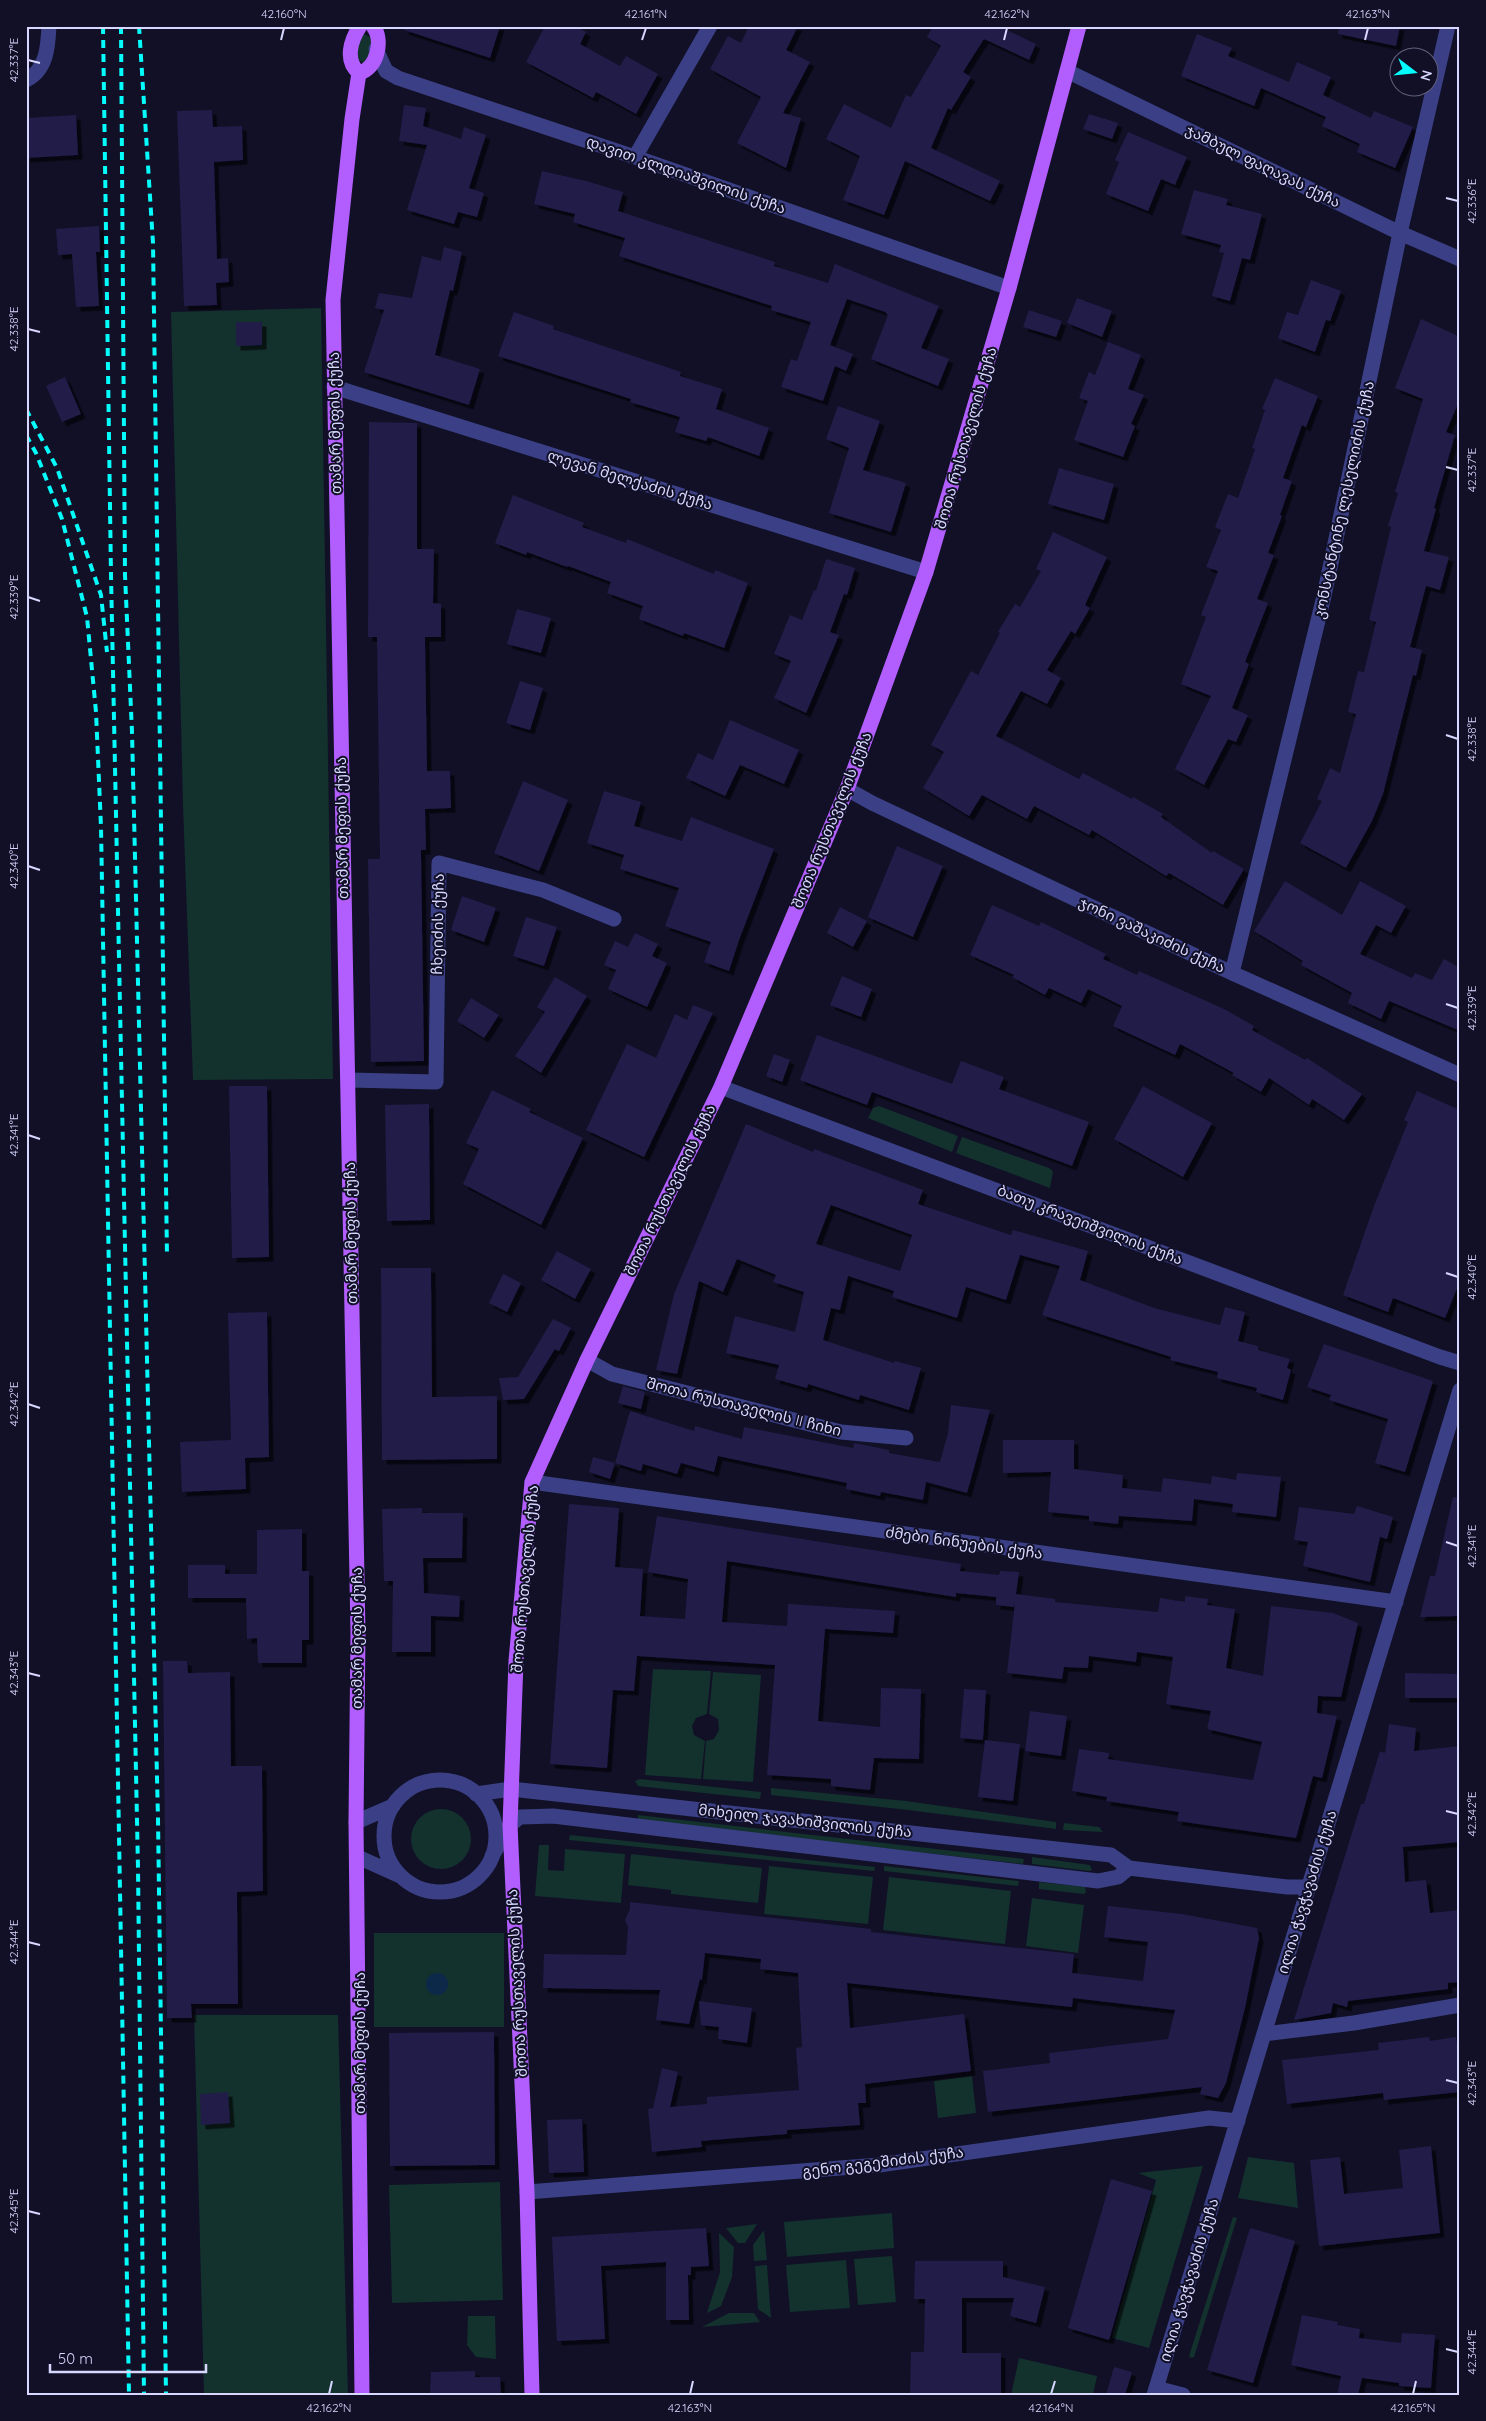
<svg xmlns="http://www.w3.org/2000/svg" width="1486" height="2421" viewBox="0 0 1486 2421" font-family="Quicksand,'Noto Sans Georgian',sans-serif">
<defs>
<filter id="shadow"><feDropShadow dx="4.5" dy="4.5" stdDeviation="0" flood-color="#0009"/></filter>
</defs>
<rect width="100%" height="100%" fill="#111027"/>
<path fill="#13312d" d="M364 34 372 38 371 58 364 63 356 59 360 36Z
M321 308 333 1079 193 1080 183 805 171 312Z
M879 1106 958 1136 952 1152 868 1118 873 1108Z
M962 1137 1049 1168 1053 1171 1050 1188 956 1153Z
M653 1669 711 1671 707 1714 696 1718 692 1726 694 1735 705 1741 701 1779 645 1775Z
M713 1672 761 1675 753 1782 703 1779 706 1741 714 1739 719 1730 718 1719 709 1714Z
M640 1779 761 1792 760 1799 638 1786 635 1781Z
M771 1788 906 1801 1056 1822V1829L908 1810 771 1795Z
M411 1839a30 30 0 1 1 60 0a30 30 0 1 1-60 0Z
M638 1815 1024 1859 1023 1864 638 1820Z
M1064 1823 1099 1827 1103 1832 1063 1830Z
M570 1835 875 1867 874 1871 569 1840Z
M539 1845H549L548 1870 564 1871 565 1849 625 1854 621 1903 535 1896Z
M631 1854 762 1868 758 1903 671 1894V1890L628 1885Z
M1032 1857 1090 1865 1092 1870 1089 1871 1032 1864Z
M769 1866 873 1877 868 1924 764 1914Z
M884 1866 1019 1881 1018 1886 884 1871Z
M889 1877 1011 1891 1005 1944 883 1930Z
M1039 1882 1085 1887 1086 1892 1084 1894 1039 1889Z
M1032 1898 1084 1905 1078 1953 1026 1946Z
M374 1933H504V2027H374Z
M194 2015H338L348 2395H204Z
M972 2076 976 2113 938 2118 934 2081Z
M1248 2157 1294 2163 1298 2208 1238 2198Z
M1203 2166 1149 2348 1112 2338 1156 2180 1138 2173Z
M500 2182 503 2300 392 2303 389 2185Z
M892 2213 894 2248 787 2257 784 2222Z
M1233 2217 1237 2218 1194 2357 1191 2358 1189 2356Z
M757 2224 745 2243H738L726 2228Z
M764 2230 767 2260 754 2261 753 2245Z
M719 2233 734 2247 732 2277 721 2306 707 2313 720 2272Z
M892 2256 896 2302 858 2305 854 2259Z
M846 2260 850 2308 790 2312 786 2265Z
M767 2265 771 2318 758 2309 755 2266Z
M729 2313H754L760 2322 702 2327Z
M468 2316H495L496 2359 476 2357 467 2345Z
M1019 2358 1097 2376 1093 2395H1011Z"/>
<path fill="#0d294a" d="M426 1984a11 11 0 1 1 22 0a11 11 0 1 1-22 0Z"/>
<path fill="#201c48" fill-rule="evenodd" filter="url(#shadow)" d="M405 26H500L490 58 404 30Z
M545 26H575L586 32 580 44 620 66 626 56 658 74 636 114 596 92 593 98 526 62Z
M749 26H798L786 50 810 62 783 113 801 118 786 168 737 143 761 97 710 69 728 36 741 43Z
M933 26H998L1036 44 1029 60 984 39 963 72 971 77 951 110 948 108 931 148 1000 181 990 201 905 161 884 215 843 200 860 156 826 139 844 104 891 128 906 95 911 97 941 46 927 37Z
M1339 26H1400L1396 46 1338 34Z
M1197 34 1232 48 1228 56 1289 82 1297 62 1331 77 1323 95 1371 118 1374 111 1413 127 1395 168 1357 152 1360 144 1322 126 1326 117 1261 88 1254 106 1181 76Z
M404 105 426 108 423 126 461 139 464 127 486 135 469 188 484 193 477 217 458 212 454 224 407 210 427 145 399 141Z
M212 110 213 127 242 126 243 160 214 162 217 259 228 258 229 282 216 283 217 305 184 306 177 111Z
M1089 114 1118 123 1112 139 1083 129Z
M76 115 78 155 26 158V118Z
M1128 132 1187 157 1175 185 1161 179 1148 211 1106 194 1119 162 1115 160Z
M542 171 586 181 623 192 618 211 775 262 774 266 828 283 835 264 939 306 921 348 949 359 938 386 871 359 888 315 885 312 847 299 830 345 853 354 846 371 835 366 823 401 781 387 791 359 797 361 811 322 771 310 772 306 619 256 625 238 573 222 575 214 534 204Z
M1194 190 1228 199 1226 205 1262 214 1250 260 1242 258 1230 301 1212 296 1224 253 1219 252 1221 245 1181 234Z
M99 226 100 252H96L99 306 76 307 72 254 58 255 56 229Z
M444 247 462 252 453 291 450 290 435 355 480 369 469 405 364 372 384 310 375 308 379 293 412 298 422 256 441 261Z
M1311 280 1341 291 1330 321 1326 320 1315 352 1278 338 1287 312 1298 315Z
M1077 298 1112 311 1102 337 1067 323Z
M1029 310 1062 321 1056 337 1023 327Z
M514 312 554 326 553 329 681 372 680 376 722 389 716 409 769 428 759 456 708 437 706 441 675 432 680 417 630 402 631 399 498 356Z
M1421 319 1460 337V399L1446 432 1455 435 1434 508 1436 509 1424 551 1449 557 1440 590 1426 586 1410 647 1422 650 1416 676 1413 675 1383 794 1372 821 1346 868 1300 843 1322 801 1317 799 1330 768 1340 773 1356 714 1348 712 1358 671 1364 672 1376 622 1369 620 1391 527 1388 526 1398 493 1395 492 1423 399 1395 388Z
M236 322H262V345L236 346Z
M1108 342 1141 355 1128 389 1144 395 1131 424 1135 426 1123 457 1074 440 1088 401 1079 398 1089 372 1095 375Z
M65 377 81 414 62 422 46 386Z
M1275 378 1318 396 1306 427 1302 425 1283 478 1292 481 1280 515 1282 516 1268 553 1274 555 1257 599 1268 603 1245 662 1249 664 1232 708 1248 715 1236 742 1228 739 1204 785 1175 769 1211 696 1181 684 1206 617 1201 615 1218 571 1206 567 1221 530 1215 527 1228 494 1238 498 1255 449 1252 448 1265 410 1262 409Z
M838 406 880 421 863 470 906 483 891 532 829 513 849 448 826 439Z
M369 422 417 423V549H434L433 603 441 604V637H425L427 771H450L451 808 425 809 426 850H421L424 1061 371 1062 368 859H380L377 637H368Z
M1059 468 1114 484 1104 520 1048 504Z
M513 495 584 523 582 527 626 543 627 539 714 574 715 570 748 583 724 648 684 633 683 636 639 619 643 606 607 593 611 582 568 566 567 567 527 552 526 555 495 543Z
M1053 532 1107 557 1085 605 1090 608 1075 634 1071 631 1047 670 1061 678 1047 704 1021 691 996 736 1079 779 1083 773 1132 799 1133 797 1163 814 1161 817 1212 853 1213 851 1244 869 1223 905 1169 873 1166 876 1092 830 1089 835 1034 806 1027 819 982 795 969 816 923 788 944 752 931 745 971 671 978 675 1000 633 998 632 1015 604 1020 607 1041 571 1036 569Z
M826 559 855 568 847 595 844 594 830 632 839 635 806 713 774 698 791 661 774 654 790 615 802 620 814 590 816 591Z
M517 609 551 618 541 653 507 644Z
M520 681 543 688 530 730 506 723Z
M730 720 799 750 784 784 740 765 725 796 686 778 698 753 713 760Z
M523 781 568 800 539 871 494 853Z
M604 791 641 802 634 826 682 841 691 817 774 849 739 940 729 971 704 962 711 942 665 926 679 888 620 869 624 855 587 843Z
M897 846 943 866 913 937 868 917Z
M1285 881 1342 915 1360 881 1406 906 1391 933 1376 925 1360 954 1412 978 1415 973 1432 980 1444 959 1460 968V1031L1389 1001 1381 1019 1348 1003 1352 993 1301 965 1303 961 1254 931Z
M462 896 496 908 484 942 451 930Z
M992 905 1039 926 1041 922 1106 954 1103 959 1137 975 1139 971 1224 1009 1254 1026 1252 1030 1305 1060 1307 1058 1362 1094 1344 1120 1312 1099 1309 1105 1269 1078 1261 1092 1232 1075 1234 1073 1180 1044 1175 1055 1113 1026 1122 1006 1088 989 1081 1003 1049 988 1045 995 1012 977 1014 975 970 955Z
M840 907 867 921 853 947 827 933Z
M526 917 557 927 544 966 513 956Z
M635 933 658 944 652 956 667 963 647 1007 608 989 616 970 604 965 615 941 628 947Z
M842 976 872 989 861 1017 830 1005Z
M555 977 587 996 541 1073 515 1056 545 1012 537 1007Z
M471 998 499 1015 484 1038 457 1021Z
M693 1005 713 1013 644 1157 586 1130 627 1044 656 1058 675 1014 687 1020Z
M817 1035 952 1084 961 1061 1004 1077 999 1089 1089 1122 1072 1166 872 1092 867 1105 800 1080Z
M774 1054 790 1060 782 1082 766 1076Z
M229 1086H267L269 1257 232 1258Z
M1143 1086 1212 1123 1183 1177 1114 1139Z
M492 1090 531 1109 529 1112 583 1138 541 1225 463 1184 479 1149 466 1143Z
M1417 1091 1460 1110V1281L1445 1318 1393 1298 1388 1312 1343 1295 1374 1206 1408 1122 1404 1120Z
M429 1104 430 1220 387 1221 385 1105Z
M746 1124 813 1152 814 1149 923 1190 918 1204 1011 1235 1013 1230 1088 1251 1080 1280 1154 1308 1220 1325 1225 1307 1245 1312 1238 1341 1258 1346V1350L1290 1359 1287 1368 1291 1370 1283 1400 1256 1392 1257 1388 1217 1378 1218 1372 1170 1360 1171 1357 1042 1315 1060 1266 1020 1255 1006 1300 966 1287 957 1318 892 1297 894 1291 848 1276 840 1310 831 1308 823 1340 894 1363 895 1361 921 1368 909 1410 860 1395 859 1400 808 1384 807 1388 775 1379 779 1365 726 1353 735 1316 795 1332 804 1292 773 1282 776 1275 737 1259 723 1292 699 1281 677 1374 656 1370 674 1294ZM831 1205 912 1235 900 1271 816 1244Z
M557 1251 591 1269 575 1299 541 1280Z
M381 1268H431L432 1397 497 1396V1459L382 1460Z
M503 1274 521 1283 507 1312 489 1303Z
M267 1312 269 1457 245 1458 246 1489 182 1492 180 1442 231 1440 228 1313Z
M553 1319 571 1328 559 1351 555 1349 524 1399 503 1400 499 1378 518 1377Z
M1324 1344 1433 1381 1405 1472 1375 1463 1388 1419 1329 1400 1331 1395 1307 1387Z
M623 1386 645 1392 641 1409 618 1403Z
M951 1405 990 1410 967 1493 926 1482 923 1500 881 1492 880 1496 846 1489 847 1483 718 1456 714 1472 681 1463 677 1474 643 1464 641 1471 615 1463 630 1411 694 1431 695 1426 742 1439 744 1427 853 1448 854 1443 889 1450V1453L940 1462 948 1433Z
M1003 1440H1074V1469L1123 1475 1122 1488 1161 1492 1163 1478 1211 1484 1212 1476 1236 1480 1237 1473 1281 1477 1276 1517 1232 1512 1233 1504 1194 1499 1192 1521 1119 1516 1118 1524 1089 1521V1516L1048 1512 1051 1472 1003 1473Z
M593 1457 615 1463 610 1479 589 1472Z
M1453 1497 1460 1498V1616L1420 1617 1430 1576H1435Z
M569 1504 619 1508 615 1567 643 1569 640 1616 685 1619 688 1579 648 1572 657 1516 961 1564 960 1571 999 1575 1000 1571 1019 1572 1016 1594 1055 1599V1602L1158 1612 1160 1598 1185 1602V1596L1208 1599 1207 1605 1235 1609 1226 1668 1263 1676 1271 1606 1333 1613 1358 1623 1341 1697 1318 1696 1317 1713 1337 1716 1322 1778 1313 1776 1296 1838 1177 1821 1179 1812 1106 1801 1107 1797 1072 1791 1079 1749 1109 1753 1108 1759 1253 1780 1262 1742 1207 1729 1211 1711 1166 1704 1173 1657 1137 1652 1136 1662 1089 1656 1088 1668 1064 1667 1062 1679 1007 1673 1015 1602V1607L996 1605V1597L956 1593V1597L727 1561 722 1622 787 1626 788 1604 895 1611 893 1633 825 1629 818 1721 880 1727 881 1688 921 1689 919 1759 874 1758 870 1790 831 1786V1779L767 1775 775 1665 637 1656 634 1691 613 1690 607 1768 550 1764Z
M1357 1506 1393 1517 1387 1539 1380 1537 1370 1582 1303 1566 1308 1542 1294 1540 1299 1507 1354 1514Z
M422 1508V1513H463L462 1558H423L424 1593 460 1596 459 1617 431 1616V1652H392L393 1581H384L382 1509Z
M302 1529V1571H309V1640H302V1663H258L257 1638 247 1639 246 1598H188V1565H225V1574H257V1530Z
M163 1661H187L188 1673 230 1672 231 1766H262L263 1891 237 1892 238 2004H191L192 2018H167Z
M1405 1673 1460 1674V1698H1405Z
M964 1689 986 1690 983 1740 960 1738Z
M1030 1711 1067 1716 1061 1756 1025 1751Z
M1389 1724 1416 1728 1414 1751 1460 1746V1842L1403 1847 1405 1882 1426 1880 1430 1913 1460 1910V1982L1448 1983V1989L1348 2001 1347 2007 1333 2003 1331 2013 1294 2020 1361 1804H1364L1380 1751 1385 1753Z
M985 1740 1020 1744 1013 1801 978 1797Z
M630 1902 871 1929V1932L1074 1954 1072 1973 1143 1981 1148 1942 1104 1937 1108 1906 1182 1914 1257 1928 1259 1938 1245 2008 1226 2083 1218 2098 1200 2094 1202 2087 988 2112 983 2071 1050 2063 1049 2053 1168 2039 1175 2010 1073 1998 1072 2007 847 1983 850 2028 964 2014 971 2071 865 2084 866 2103H858L860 2125 787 2130V2134L701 2141 702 2147 652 2152 648 2109 653 2108 662 2068 678 2072 670 2107 707 2104V2097L799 2090 796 2048 802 2047 798 1973 760 1969 761 1959 705 1953 702 1980 700 1979 689 2024 656 2020 660 1990 543 1988 544 1954 626 1955 628 1927 625 1920 630 1909Z
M699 2001 752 2008 747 2043 718 2039 719 2027 701 2025Z
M494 2032 495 2165 390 2166 389 2033Z
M1429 2037 1430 2041 1456 2037 1460 2065V2092L1384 2100 1383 2093 1287 2104 1282 2060 1379 2050 1378 2043Z
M228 2092 230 2123 201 2125 200 2094Z
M582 2119 584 2172 549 2173 547 2120Z
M1431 2146 1440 2233 1319 2246 1310 2160 1340 2157 1344 2194 1403 2188 1399 2150Z
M1111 2179 1152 2191 1109 2340 1068 2328Z
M706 2228 709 2266 691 2267V2275H688L689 2320H666V2262L601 2266 605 2339 557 2341 552 2237Z
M1250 2228 1295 2241 1253 2383 1207 2370Z
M915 2261H1003V2277L1045 2287 1036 2323 1010 2316 1014 2298H962V2353H1001V2394H910L911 2352H924L925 2299H914Z
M1302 2315 1338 2322 1337 2325 1360 2329 1359 2338 1401 2343 1402 2333 1435 2335 1431 2388 1399 2386V2383L1362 2378 1358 2395H1337L1341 2376 1291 2365Z
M1114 2367 1132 2372 1125 2395H1106Z
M475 2371V2377H500L501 2395H430L431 2372Z"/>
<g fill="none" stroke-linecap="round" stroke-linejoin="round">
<path stroke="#3b4086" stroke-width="15" d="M376 49 386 71 398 78 635 157 1009 288
M1067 71 1400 233 1460 259
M26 80C47 70 48 46 49 26
M635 157 710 26
M334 387 926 572
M847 789 872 803 1232 973 1460 1075
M1232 973 1324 596 1400 233 1448 26
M349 1080 436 1082 439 863 543 890 614 919
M721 1087 1440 1357 1460 1363
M587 1360 612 1374 841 1432 906 1438
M532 1482 1396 1602
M384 1836a56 56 0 1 1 112 0a56 56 0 1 1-112 0Z
M476 1794 511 1789 1111 1855 1129 1868 1287 1887H1309
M356 1822 393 1806
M492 1856 510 1825 520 1817 553 1816 1098 1881 1118 1877 1129 1868
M358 1857 400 1876
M1264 2034 1354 2023 1460 2005
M527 2192 879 2165 1209 2118 1238 2121
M1156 2388 1183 2395
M1154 2395 1460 1390"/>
<path stroke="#b25efe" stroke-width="15" d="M360 26C351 40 344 60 359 73 377 69 384 40 373 26
M359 73 352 119 333 300 358 1633 356 1822 362 2395
M532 2395 527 2192 510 1825 516 1661 532 1482 587 1360 721 1087 847 789 926 572 1009 288 1079 26"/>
<path stroke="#04fdfc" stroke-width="4" stroke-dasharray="8 6" stroke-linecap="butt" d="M103 26 111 575 138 1868 144 2395
M121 26 125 575 132 732 158 1819 166 2395
M139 26 153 243 167 1257
M26 409 57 468 101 595 107 652
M26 435 36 453 62 519 87 617 96 712 101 827 129 2395"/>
</g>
<path fill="none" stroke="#d7d7ff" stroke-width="2" d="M281 40 284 28M642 40 646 28M1004 40 1007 28M1365 40 1368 28M28 60 40 63M1446 198 1458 201M28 329 40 332M1446 467 1458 470M28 597 40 601M1446 735 1458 739M28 866 40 870M1446 1004 1458 1008M28 1135 40 1139M1446 1273 1458 1277M28 1404 40 1408M1446 1542 1458 1546M28 1673 40 1676M1446 1811 1458 1814M28 1942 40 1945M1446 2080 1458 2083M28 2211 40 2214M1446 2349 1458 2352M329 2394 332 2381M690 2394 693 2381M1051 2394 1055 2381M1413 2394 1416 2381"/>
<g text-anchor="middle" stroke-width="4" stroke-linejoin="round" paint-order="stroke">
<g font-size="15" fill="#d7d7ff" stroke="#111027">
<text transform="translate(1263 166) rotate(26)" y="5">ჯამბულ ფაღავას ქუჩა</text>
<text transform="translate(686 175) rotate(19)" y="5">დავით კლდიაშვილის ქუჩა</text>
<text transform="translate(335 423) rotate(-91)" y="5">თამარ მეფის ქუჩა</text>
<text transform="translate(966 438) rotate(-74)" y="5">შოთა რუსთაველის ქუჩა</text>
<text transform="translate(630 480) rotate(17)" y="5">ლევან მელქაძის ქუჩა</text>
<text transform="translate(1344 500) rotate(-78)" y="5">კონსტანტინე ლესელიძის ქუჩა</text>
<text transform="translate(832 820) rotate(-68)" y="5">შოთა რუსთაველის ქუჩა</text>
<text transform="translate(342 828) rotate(-91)" y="5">თამარ მეფის ქუჩა</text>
<text transform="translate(438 924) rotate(-89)" y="5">ჩხეიძის ქუჩა</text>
<text transform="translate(1152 935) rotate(25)" y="5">ჯონი ვაშაკიძის ქუჩა</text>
<text transform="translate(670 1190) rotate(-64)" y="5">შოთა რუსთაველის ქუჩა</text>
<text transform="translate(1090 1225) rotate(21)" y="5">ბათუ კრავეიშვილის ქუჩა</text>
<text transform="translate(351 1233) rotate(-91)" y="5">თამარ მეფის ქუჩა</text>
<text transform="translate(744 1407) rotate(14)" y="5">შოთა რუსთაველის II ჩიხი</text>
<text transform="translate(964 1543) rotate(8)" y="5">ძმები ნინუების ქუჩა</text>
<text transform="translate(525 1579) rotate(-85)" y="5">შოთა რუსთაველის ქუჩა</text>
<text transform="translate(357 1638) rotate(-90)" y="5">თამარ მეფის ქუჩა</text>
<text transform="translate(805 1821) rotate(6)" y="5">მიხეილ ჯავახიშვილის ქუჩა</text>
<text transform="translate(1307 1892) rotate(-73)" y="5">ილია ჭავჭავაძის ქუჩა</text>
<text transform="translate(517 1983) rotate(-93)" y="5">შოთა რუსთაველის ქუჩა</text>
<text transform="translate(360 2043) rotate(-90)" y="5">თამარ მეფის ქუჩა</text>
<text transform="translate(883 2162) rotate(-7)" y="5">გენო გეგეშიძის ქუჩა</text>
<text transform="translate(1189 2280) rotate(-73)" y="5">ილია ჭავჭავაძის ქუჩა</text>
</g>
</g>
<rect width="1486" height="2421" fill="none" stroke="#111027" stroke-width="55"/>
<g transform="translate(1414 72) rotate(106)"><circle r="24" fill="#111027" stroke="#60607d"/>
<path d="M0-4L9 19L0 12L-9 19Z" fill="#04fdfc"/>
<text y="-8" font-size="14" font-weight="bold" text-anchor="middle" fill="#d7d7ff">N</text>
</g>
<path d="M50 2364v8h156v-8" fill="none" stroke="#d7d7ff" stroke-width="2.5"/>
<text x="58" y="2364" font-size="15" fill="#d7d7ff" stroke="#111027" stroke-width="4" paint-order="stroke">50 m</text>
<rect x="28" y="28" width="1430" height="2366" fill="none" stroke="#d7d7ff" stroke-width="2"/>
<g font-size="12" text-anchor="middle" fill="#d7d7ff">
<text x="284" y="18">42.160°N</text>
<text x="646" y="18">42.161°N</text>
<text x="1007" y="18">42.162°N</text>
<text x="1368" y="18">42.163°N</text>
<text transform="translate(14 60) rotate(-90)" y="4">42.337°E</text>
<text transform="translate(1472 201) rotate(-90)" y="4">42.336°E</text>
<text transform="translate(14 329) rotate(-90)" y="4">42.338°E</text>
<text transform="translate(1472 470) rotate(-90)" y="4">42.337°E</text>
<text transform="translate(14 597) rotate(-90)" y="4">42.339°E</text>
<text transform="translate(1472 739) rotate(-90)" y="4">42.338°E</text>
<text transform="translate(14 866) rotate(-90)" y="4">42.340°E</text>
<text transform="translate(1472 1008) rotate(-90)" y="4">42.339°E</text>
<text transform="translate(14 1135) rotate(-90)" y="4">42.341°E</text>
<text transform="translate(1472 1277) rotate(-90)" y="4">42.340°E</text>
<text transform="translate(14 1404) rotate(-90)" y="4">42.342°E</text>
<text transform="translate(1472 1546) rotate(-90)" y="4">42.341°E</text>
<text transform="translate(14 1673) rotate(-90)" y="4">42.343°E</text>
<text transform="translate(1472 1814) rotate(-90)" y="4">42.342°E</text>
<text transform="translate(14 1942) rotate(-90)" y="4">42.344°E</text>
<text transform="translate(1472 2083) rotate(-90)" y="4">42.343°E</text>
<text transform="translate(14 2211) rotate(-90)" y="4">42.345°E</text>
<text transform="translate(1472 2352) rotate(-90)" y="4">42.344°E</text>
<text x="329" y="2412">42.162°N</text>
<text x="690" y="2412">42.163°N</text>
<text x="1051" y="2412">42.164°N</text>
<text x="1413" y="2412">42.165°N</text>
</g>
</svg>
